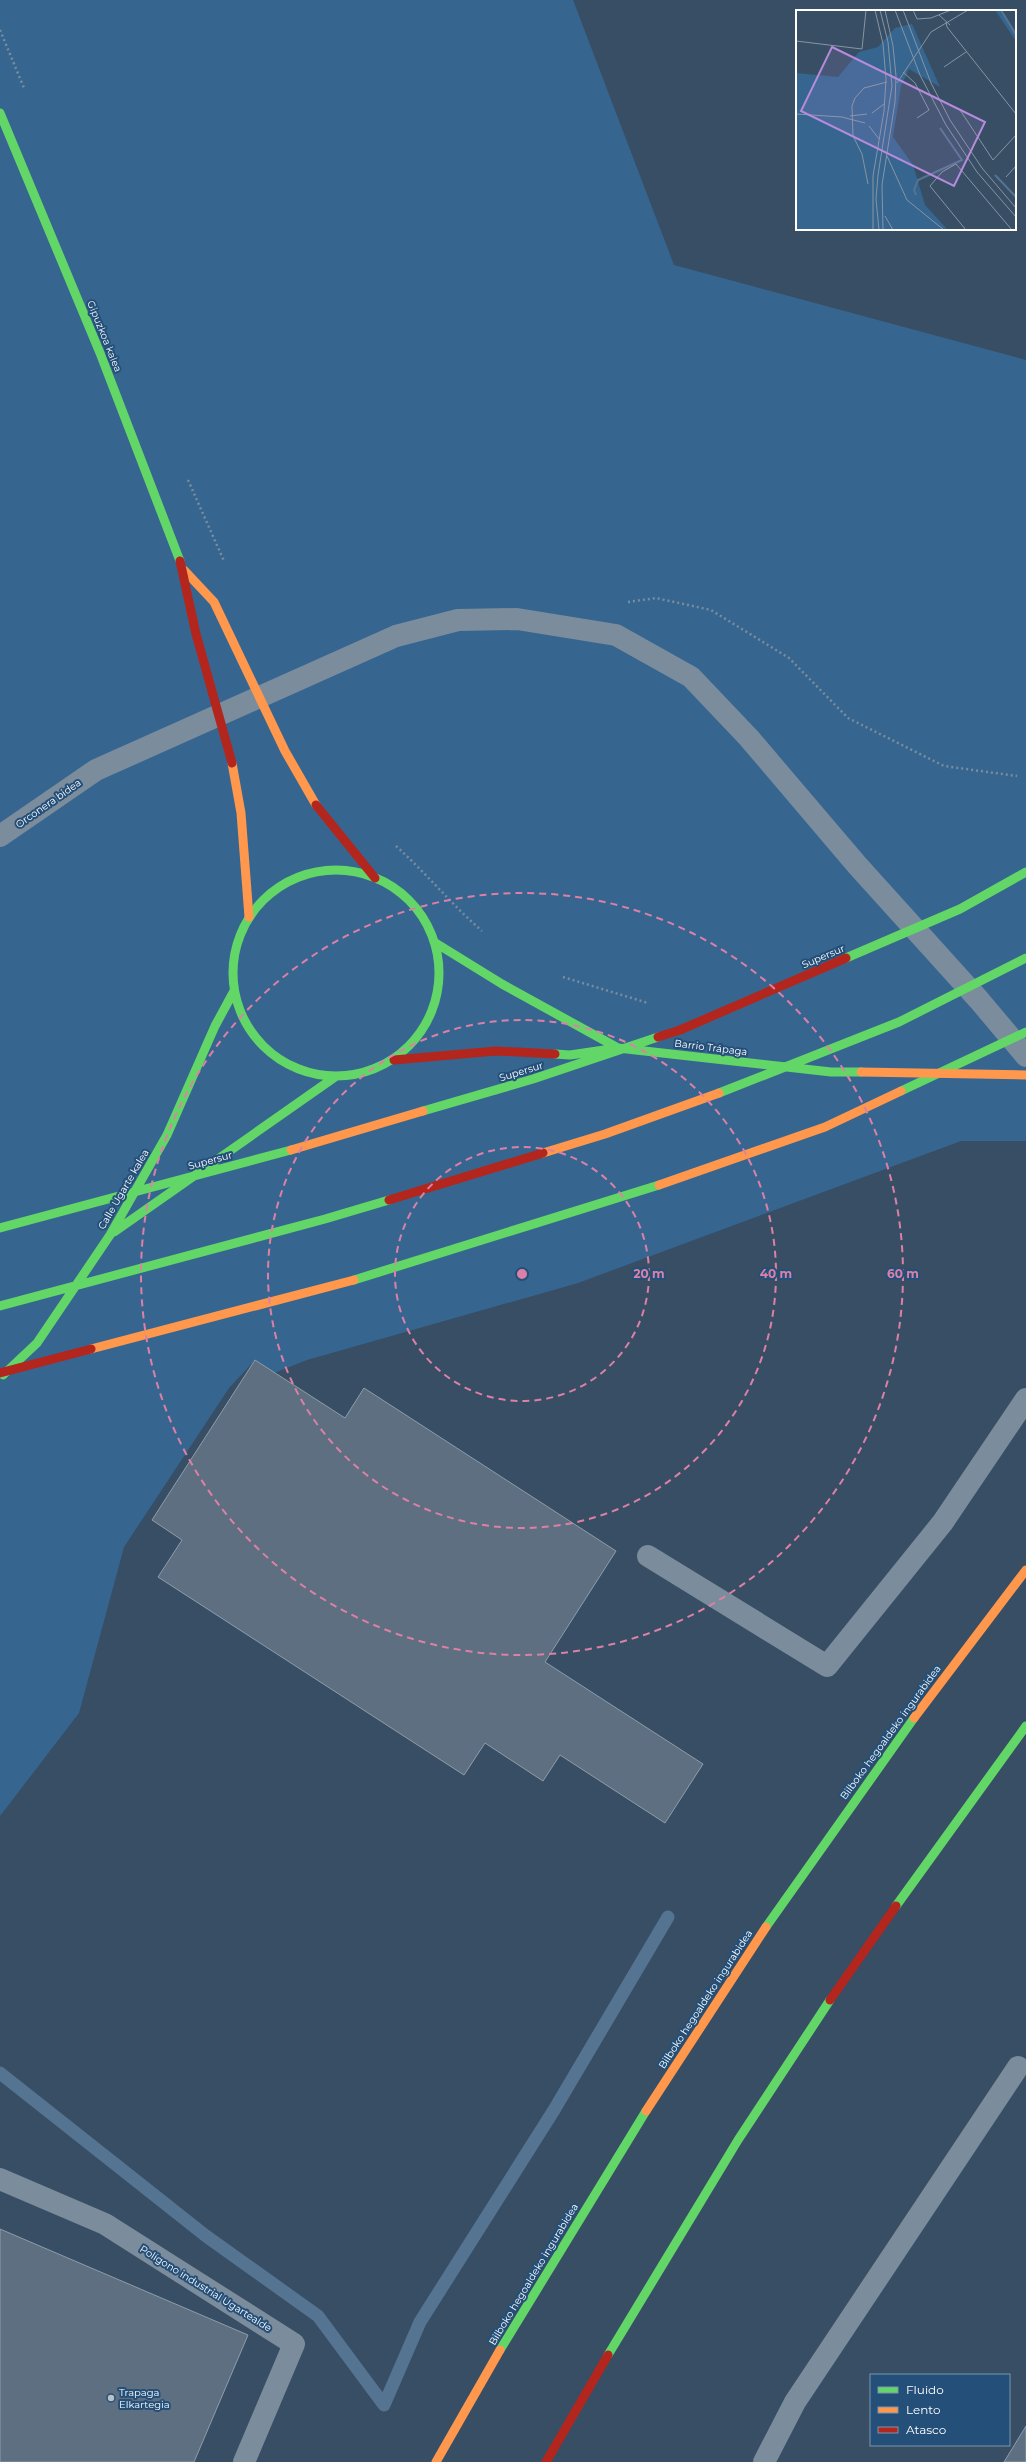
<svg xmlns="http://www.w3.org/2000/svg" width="1026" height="2462" viewBox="0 0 1026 2462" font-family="Montserrat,sans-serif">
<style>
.green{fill:#366690}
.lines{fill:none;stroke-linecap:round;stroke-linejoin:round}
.stream{stroke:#557492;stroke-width:13}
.building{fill:#5d6f80;stroke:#8e9dab}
.path{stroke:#7b8c9c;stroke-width:2.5;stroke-dasharray:2 3;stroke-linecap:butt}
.lane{stroke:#7b8c9c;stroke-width:22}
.street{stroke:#7b8c9c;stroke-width:22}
.fast{stroke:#63d668;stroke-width:9}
.slow{stroke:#ff974d;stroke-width:9}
.jam{stroke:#b3261e;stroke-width:9}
.ring{fill:none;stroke:#dd80a5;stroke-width:2;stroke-dasharray:7 5}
.poi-dot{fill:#b9c1c9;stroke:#234f79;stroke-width:1.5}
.labels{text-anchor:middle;stroke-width:4;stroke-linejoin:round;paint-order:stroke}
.street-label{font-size:10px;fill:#fff;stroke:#234f79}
.poi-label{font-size:10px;fill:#fff;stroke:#234f79;text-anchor:start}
.inset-river{fill:none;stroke:#557492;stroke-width:2}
.inset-road{fill:none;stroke:#8795a3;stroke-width:1}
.view{fill:#b68bdc;fill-opacity:0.15;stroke:#b68bdc;stroke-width:2}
.inset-edge{fill:none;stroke:#fff;stroke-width:2}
.centre{fill:#dd80a5;stroke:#234f79;stroke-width:2}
.ring-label{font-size:12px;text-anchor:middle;font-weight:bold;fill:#dd80a5;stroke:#234f79;stroke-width:4;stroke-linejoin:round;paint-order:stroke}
</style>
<rect width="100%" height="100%" fill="#374e65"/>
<!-- green -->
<path class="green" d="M0,0h573l101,265 352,95v781h-65l-383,142 -271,77 -33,13 -19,-13 -26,28 -105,159 -45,166 -79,103z"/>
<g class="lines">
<!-- stream -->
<path class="stream" d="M0,2073l206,163 112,80 66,89 36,-83 134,-212 114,-193"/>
</g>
<!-- building -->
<path class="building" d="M255,1360l90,58 19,-30 252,163 -71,111 158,102 -38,59 -105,-68 -17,26 -58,-38 -21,32 -306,-198 24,-37 -30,-20z
M0,2229l248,106 -54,127h-194z
M1026,2426v36h-22z"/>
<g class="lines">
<!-- path -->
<path class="path" d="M0,30l24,58
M188,480l36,81
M628,602l28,-4 55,12 78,48 59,60 96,48 73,10
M396,846c30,27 55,58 86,85
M563,977l85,26"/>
<!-- lane -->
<path class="lane" d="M648,1556l179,110 116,-144 83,-123
M0,2179l105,45 189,120 -50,118
M764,2462l31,-60 223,-335"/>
<!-- street -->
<path class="street" d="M0,836l96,-66 300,-134 62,-16 59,-1 99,16 75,42 58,61 108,127 122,135 47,56"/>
<!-- fast -->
<path class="fast" d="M0,113l100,240 80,208
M233 973a103 103 0 1 1 206 0a103 103 0 1 1-206 0Z
M434,942l68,42 116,64
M846,958l114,-49 66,-37
M555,1054l15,1 48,-7 213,24h30
M901,1091l125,-59
M719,1093l180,-71 127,-64
M423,1111l110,-32 125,-42
M0,1228l291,-78
M114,1232l221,-155
M354,1280l305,-95
M0,1306l325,-87 64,-19
M3,1375l34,-32 73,-108 57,-100 48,-109 19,-35
M896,1906l130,-180
M766,1927l148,-209
M500,2350l146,-239
M608,2355l130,-215 92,-140"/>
<!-- slow -->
<path class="slow" d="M184,570l30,32 71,149 31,54
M232,763l9,50 8,104
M861,1072l165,3
M291,1150l132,-39
M543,1153l62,-19 114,-41
M659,1185l166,-58 76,-36
M91,1349l263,-69
M914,1718l112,-148
M646,2111l120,-184
M436,2462l64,-112"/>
<!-- jam -->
<path class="jam" d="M180,561l16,73 36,129
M316,805l59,73
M658,1037l22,-7 166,-72
M394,1060l102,-9 59,3
M389,1200l154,-47
M0,1373l91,-24
M830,2000l66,-94
M546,2462l62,-107"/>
</g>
<!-- distance rings -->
<g class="ring">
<circle cx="522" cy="1274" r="127"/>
<circle cx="522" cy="1274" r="254"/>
<circle cx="522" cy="1274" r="381"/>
</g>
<!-- markers -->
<circle class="poi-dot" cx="111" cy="2398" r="4"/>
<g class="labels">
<!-- street labels -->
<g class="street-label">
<text transform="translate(105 336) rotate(68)" y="4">Gipuzkoa kalea</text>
<text transform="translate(48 803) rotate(-35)" y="4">Orconera bidea</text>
<text transform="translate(823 956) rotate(-23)" y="4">Supersur</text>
<text transform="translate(711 1047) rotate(7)" y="4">Barrio Trápaga</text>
<text transform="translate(521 1071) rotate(-17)" y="4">Supersur</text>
<text transform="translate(210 1160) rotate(-15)" y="4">Supersur</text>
<text transform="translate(123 1189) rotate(-60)" y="4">Calle Ugarte kalea</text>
<text transform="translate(890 1732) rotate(-54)" y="4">Bilboko hegoaldeko ingurabidea</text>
<text transform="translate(705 1999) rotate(-57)" y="4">Bilboko hegoaldeko ingurabidea</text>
<text transform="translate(533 2274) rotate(-59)" y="4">Bilboko hegoaldeko ingurabidea</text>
<text transform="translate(206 2288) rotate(32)" y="4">Polígono industrial Ugartealde</text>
</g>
<!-- poi labels -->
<g class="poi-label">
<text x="119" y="2396">Trapaga<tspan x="119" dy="12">Elkartegia</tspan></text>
</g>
</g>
<!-- overview -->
<g transform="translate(796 10)">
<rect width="220" height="220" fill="#374e65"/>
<path d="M199,0h7l14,22v9zM116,14l28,63 -31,-18 -8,17 -8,51 20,28 12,40 23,25h-152v-157l42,4 21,-25 19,-5 17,-19z" fill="#366690"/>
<path class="inset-river" d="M205,0l15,25M199,165l21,22M120,185l-2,-5 4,-10 44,-20 -22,-32"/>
<path class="inset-road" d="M99,0l25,65 26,50 31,47 39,45M107,0l28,73 19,37 32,48 34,40M117,0l4,9 14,-1 20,-8M143,5l11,10M150,12l1,5 69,87M0,31l66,8 4,-39M148,57l22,-15M107,62l12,11 14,27 -12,8M101,73l34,-51 37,-22M164,100l33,50 23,-25M76,103l12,-9M0,104l46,3 23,6M54,106l17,-2M73,116l10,13M91,146l20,44 37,30M210,167l10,-11M72,174l-6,-30 -9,-18 -1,-30 3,-8 9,-10 23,-6M89,206l8,14M77,220v-54l11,-65 2,-32 -3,-35 -8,-34M83,220l-3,-31 2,-24 14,-89 -4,-44 -8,-32M87,220l-1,-45 13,-83 1,-26 -3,-30 -8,-36M170,220l-36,-44 12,-14 14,-8 56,66"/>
<path class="view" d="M36,37l153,75 -31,64 -153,-75z"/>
<rect width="220" height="220" class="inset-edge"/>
</g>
<circle cx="522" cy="1274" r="6" class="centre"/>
<g class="ring-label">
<text x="649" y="1278">20 m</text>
<text x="776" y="1278">40 m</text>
<text x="903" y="1278">60 m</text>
</g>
<!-- legend -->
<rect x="870" y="2374" width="140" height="72" fill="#234f79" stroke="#7b95af"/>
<rect x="878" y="2387" width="20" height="6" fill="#63d668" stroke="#7b95af"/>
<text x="906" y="2394" font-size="12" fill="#ffffff">Fluido</text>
<rect x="878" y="2407" width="20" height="6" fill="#ff974d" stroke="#7b95af"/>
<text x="906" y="2414" font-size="12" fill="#ffffff">Lento</text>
<rect x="878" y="2427" width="20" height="6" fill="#b3261e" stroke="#7b95af"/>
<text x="906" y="2434" font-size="12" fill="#ffffff">Atasco</text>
</svg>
